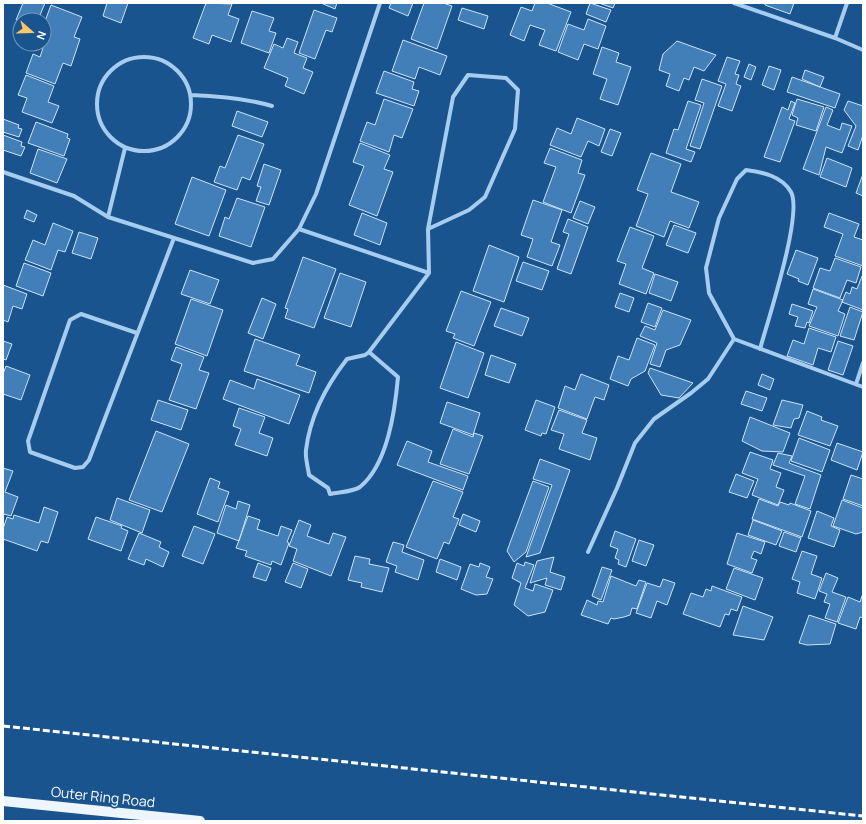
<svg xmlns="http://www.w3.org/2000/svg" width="866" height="824" viewBox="0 0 866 824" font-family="Manrope,sans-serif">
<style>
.building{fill:#427eb7;stroke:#cce4fa}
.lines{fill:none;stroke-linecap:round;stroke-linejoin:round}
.minor{stroke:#a6ccef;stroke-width:4}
.primary{stroke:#edf5ff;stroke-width:10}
.rail{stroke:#fff;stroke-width:3;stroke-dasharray:7 3;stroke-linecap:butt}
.labels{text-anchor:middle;stroke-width:3.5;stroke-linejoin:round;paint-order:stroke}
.street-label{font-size:14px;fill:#fff;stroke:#19548e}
</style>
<rect width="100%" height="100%" fill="#19548e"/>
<!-- building -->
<path class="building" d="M23,3h22l-7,17h-22z
M107,3h21l-7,20 -18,-7z
M206,3l26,1 -4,11 11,4 -8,23 -19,-7 -3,9 -16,-6z
M321,3h16l-2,6z
M391,3h22l-5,13 -19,-8z
M424,3h19l9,3 -15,43 -26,-10z
M535,3h12l24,9 -15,39 -17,-6 6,-15 -15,-5 -6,16 -14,-6 11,-28 11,4z
M590,3l21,7 -5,12 -20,-8z
M599,3h16l-2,5z
M765,3h29l-4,11 -25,-9z
M51,5l31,12 -8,20 6,2 -9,27 -8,-3 -8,21 -29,-11 7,-19 7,3 10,-30 -6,-3z
M462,8l26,8 -4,13 -26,-9z
M314,10l23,8 -5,14 -6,-2 -11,29 -16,-6z
M252,11l22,7 -5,13 7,2 -7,20 -28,-10z
M588,19l18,7 -8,23 -14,-5 -6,16 -20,-8 10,-28 16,6z
M287,38l11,4 -4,11 13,5 -4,10 10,4 -9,22 -19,-8 3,-8 -24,-10 10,-24 9,4z
M403,40l44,16 -7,19 -21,-8 -4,12 -23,-8z
M677,41l39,14 -12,16 -10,-4 -5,13 -5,-2 -5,13 -13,-5 4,-12 -11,-4 4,-16z
M602,47l17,6 -3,9 15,5 -13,38 -18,-6 7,-20 -14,-5z
M727,57l13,4 -5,13 4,1 -3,9 5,2 -9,25 -14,-5 8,-22 -8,-3z
M749,64l7,3 -5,13 -7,-3z
M769,66l12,4 -7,20 -12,-5z
M805,70l19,7 -4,10 -18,-8z
M384,71l30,11 -2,7 7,2 -5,15 -38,-13z
M26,75l28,11 -6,16 11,4 -7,17 -30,-11 5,-14 -9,-3z
M792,77l48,17 -5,14 -48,-16z
M702,79l20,7 -22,63 -10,-3 14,-43 -9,-3z
M384,99l29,10 -11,29 -8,-3 -5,17 -29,-11 7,-19 8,3z
M797,99l27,8 -8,24 -20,-6 2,-7 -6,-3z
M688,101l13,4 -15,44 9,3 -4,10 -25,-9 8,-24 4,1z
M791,101l4,2 -6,16 6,2 -15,41 -16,-5 18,-50 6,3z
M848,101l15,5v29l-5,15 -10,-4 8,-20 -12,-16z
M826,107l7,3 -6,15 13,5 2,-7 10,3 -10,27 -16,-6 -7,28 -16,-6z
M237,111l31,11 -6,15 -30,-11z
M577,118l28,11 -6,17 -11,-5 -7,16 -31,-12 7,-17 14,6z
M3,119l16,6 -1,3 4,1 -3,8 -16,-5z
M36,122l32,12 -1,4 3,1 -6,17 -36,-13z
M610,129l11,4 -9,23 -11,-4z
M3,135l19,7 -1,4 4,1 -4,9 -18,-6z
M238,135l26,9 -14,36 -8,-3 -5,13 -23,-8 6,-16 5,2z
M360,143l30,12 -6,14 9,3 -16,44 -28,-11 15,-39 -11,-4z
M550,148l32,12 -4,13 7,2 -14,38 -28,-11 13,-35 -12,-4z
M38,149l29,10 -10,24 -27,-10z
M651,153l30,11 -10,28 28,10 -10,26 -19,-7 -6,16 -28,-11 12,-32 -11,-4z
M827,158l25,10 -6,19 -26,-10z
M264,164l17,6 -12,35 -13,-4 5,-14 -4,-1z
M863,174v22l-7,-3z
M192,177l34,13 -17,46 -34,-12z
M237,198l28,9 -14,40 -32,-11 6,-19 4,2z
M533,200l29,10 -11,32 9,3 -8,21 -25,-9 6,-18 -12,-4z
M580,201l15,6 -7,17 -15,-6z
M27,210l10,5 -3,7 -10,-4z
M362,213l25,10 -7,22 -26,-10z
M829,213l30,11 -5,13 9,3v26l-28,-10 8,-22 -19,-7z
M568,219l20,8 -17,47 -14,-5 12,-35 -6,-2z
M53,223l20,8 -8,21 -7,-2 -7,20 -26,-10 8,-20 12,5z
M674,225l22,8 -8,20 -22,-8z
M630,227l24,9 -12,32 12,5 -8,21 -27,-10 7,-20 -9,-3z
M79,232l19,6 -7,21 -19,-6z
M489,245l30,12 -15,45 -31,-11z
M796,250l22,8 -10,27 -10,-4 1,-2 -12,-5z
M303,257l33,12 -22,59 -29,-10 3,-9 -3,-1z
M835,258l26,9 -5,16 -9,-3 -7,18 -27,-10 7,-20 10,3z
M523,262l26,9 -7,19 -26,-9z
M24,263l27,10 -8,23 -27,-10z
M190,270l29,10 -9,24 -29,-10z
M340,273l26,9 -15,45 -27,-9z
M655,274l23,8 -7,19 -22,-8z
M862,276l1,1v33l-21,-8 4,-10 4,2 2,-7 5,2z
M3,285l24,9 -5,15 -9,-3 -5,16 -5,-2z
M813,289l30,11 -5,11 7,3 -7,22 -29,-10 8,-19 -9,-3z
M461,291l30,11 -17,44 -21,-8 2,-4 -9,-3z
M620,293l14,5 -5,14 -14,-5z
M262,298l14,6 -13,35 -15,-6z
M191,299l32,11 -16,46 -32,-12z
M648,303l14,5 -7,19 -14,-5z
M792,304l21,7 -4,12 -2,-1 -2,6 -10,-2 3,-9 -9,-3z
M850,307l13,5 -9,28 -14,-4z
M501,308l28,10 -7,18 -28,-10z
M663,310l28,10 -11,25 -14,5 -6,17 -10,-3 7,-21 -17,-7 5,-10 10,4z
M809,328l27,9 -5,15 -13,-4 -5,17 -26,-9 6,-16 11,4z
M637,338l18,7 -10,26 -14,8 -3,7 -18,-7 8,-23 11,4z
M255,339l45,16 -4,10 20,7 -7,21 -65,-22z
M3,341l9,3 -6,16 -3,-1z
M838,341l15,5 -10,29 -15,-5z
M456,342l28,11 -16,45 -28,-10z
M176,347l28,10 -5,13 10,3 -13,36 -27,-9 13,-36 -11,-4z
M491,355l25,9 -7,19 -24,-8z
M6,366l24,9 -9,25 -18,-6v-20z
M650,368l43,15 -14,15 -18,-3 -13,-22z
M581,374l28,11 -5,15 -9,-3 -8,22 -29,-11 7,-22 10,4z
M762,374l12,5 -4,11 -12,-5z
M257,379l43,16 -11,29 -66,-25 7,-19 24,9z
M746,391l21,7 -5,13 -21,-7z
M158,400l30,10 -7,20 -30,-10z
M536,400l19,7 -9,27 -4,-1 -1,3 -16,-6z
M782,400l21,5 -4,13 -5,1 -3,9 -18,-3z
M447,402l33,11 -7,22 -33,-12z
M239,408l26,9 -6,16 14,5 -6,18 -32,-11 6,-16 -8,-3z
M559,410l28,10 -5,13 15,5 -7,22 -31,-11 5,-15 -13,-4z
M807,411l15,6 -1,3 17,6 -8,20 -32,-11z
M750,417l40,16 -7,19 -21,-1 -20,-10z
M453,429l20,8 1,-4 9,3 -14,38 -29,-10z
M156,431l33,13 -27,68 -33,-12z
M799,438l31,12 -8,22 -31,-11z
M407,441l25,10 -4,11 40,14 -5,14 -66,-25z
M837,443l26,9 -6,18 -26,-10z
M750,452l23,8 -3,9 11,4 -5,14 8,3 -6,15 -26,-10 6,-16 -16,-6z
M778,453l14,3 -3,7 32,12 -11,34 -15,-5 10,-28 -32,-11z
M540,459l30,11 -30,83 -14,4 26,-72 -19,-6z
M3,468l10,3 -8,21 13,5 -7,19 -7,-2 -1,4z
M736,474l18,7 -7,17 -18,-6z
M851,475l12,4v27l-20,-7z
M210,478l10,4 -2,6 11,4 -11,30 -21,-8z
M433,481l30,11 -10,25 6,2 -10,25 -5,-2 -7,17 -31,-12z
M533,481l16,6 -23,65 -12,10 -7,-11z
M117,498l33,12 -8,23 -32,-13z
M759,499l19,7 2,-4 9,3 1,-2 21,8 -9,26 -50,-18z
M842,500l21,8v24l-7,2 -23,-8z
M238,501l12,4 -11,36 -22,-8 9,-28 10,4z
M44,507l14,5 -10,31 -7,-2 -4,10 -34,-12v-10l4,-12 6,2 1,-4 25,8z
M817,511l17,7 -3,8 9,4 -6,17 -26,-9z
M463,514l17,7 -4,11 -17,-7z
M248,516l12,4 -3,9 21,7 3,-10 11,4 -5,12 2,1 -8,22 -9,-4 -1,4 -26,-9 2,-5 -11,-3z
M96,517l26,9 -1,2 7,3 -7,20 -33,-12z
M299,520l12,5 -4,11 22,8 4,-11 13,4 -15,39 -38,-15 4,-12 -8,-3z
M753,520l29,11 -6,14 -28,-10z
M194,526l21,8 -12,30 -21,-8z
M615,531l21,8 -10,28 -8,-3 1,-4 -4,-2 3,-9 -8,-3z
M784,532l17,6 -5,14 -17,-6z
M139,533l22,9 -2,5 10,5 -6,15 -17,-8 -2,6 -16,-6z
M737,533l28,9 -4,12 -7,-3 -3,7 6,2 -5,13 -25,-9z
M639,540l15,5 -8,21 -14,-5z
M393,542l11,3 -2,7 22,8 -6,20 -23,-8 2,-6 -11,-4z
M802,551l15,5 -6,18 11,4 -7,21 -18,-6 3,-11 -8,-3z
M355,556l15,3 -1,5 20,4 -7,24 -21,-5 1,-4 -14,-3z
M554,557l-4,15 15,5 -4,13 -16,-5 2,-7 -17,5 7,-22z
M440,559l21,8 -4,13 -21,-8z
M525,562l9,3 -9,23 8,3 2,-7 18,6 -8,22 -17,4 -14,-11 7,-22 -9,-5 5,-15 7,3z
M258,563l13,5 -5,13 -13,-4z
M293,563l15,6 -7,19 -16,-6z
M480,563l10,4 -4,10 7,2 -6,15 -11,1 -15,-6 9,-25 9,3z
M602,567l10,3 -11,30 -9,-4z
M734,568l29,10 -8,22 -29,-11z
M826,573l12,5 -6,14 14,5 -9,25 -12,-4 5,-14 -6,-2 3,-8 -8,-3z
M611,576l25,10 3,-6 7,2 -9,27 -5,-1 -2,7 -6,2 -10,2 -3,-1 -3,6 -27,-9 6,-15 10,5 1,-4 5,1z
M663,579l12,4 -8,22 -10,-4 -6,17 -15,-5 11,-30 13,4z
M712,586l30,11 -5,14 -6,-2 -2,6 -4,-1 -5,13 -37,-13 8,-21 12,4 3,-8 5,2z
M863,593v25l-3,-1 -4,12 -18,-6 10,-26 12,5z
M743,606l30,11 -9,23 -31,-5z
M809,615l27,9 -6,20 -23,1 -8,-2z"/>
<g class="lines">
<!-- minor -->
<path class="minor" d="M734,3l101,35 28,12
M835,38l12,-35
M97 104a47 47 0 1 1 94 0a47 47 0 1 1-94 0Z
M191,95c28,1 54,3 81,11
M3,172l71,24 34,21 145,46 20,-4 26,-30 17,-35 64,-191
M108,217l17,-69
M299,229l130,44
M137,333l-56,-19 -11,6 -42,121 2,11 45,16 8,-1 6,-7 85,-222
M734,339l-25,-46 -3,-25 13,-50 18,-39 9,-9c16,2 36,6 45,22 12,22 -23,128 -31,157
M369,352l-4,3 -18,4c-21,27 -37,57 -41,91 -1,8 2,17 3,25l19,13 2,6c8,-2 23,-2 30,-7 28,-23 35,-77 38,-110l-29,-25 60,-79 -1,-44 25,-132 15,-22 38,3 12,12 -3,39 -30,68 -16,13 -41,19
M856,384l7,-21
M588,552l29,-64 18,-45 19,-24 37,-26 17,-14 26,-40 129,48"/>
<!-- primary -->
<path class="primary" d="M3,801l197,20"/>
<!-- rail -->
<path class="rail" d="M3,726l860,90"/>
</g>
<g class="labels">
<!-- street labels -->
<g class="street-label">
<text transform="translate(103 797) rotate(6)" y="5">Outer Ring Road</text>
</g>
</g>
<!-- border -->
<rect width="866" height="824" fill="none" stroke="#ffffff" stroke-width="8"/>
<!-- north arrow -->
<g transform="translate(32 32) rotate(110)"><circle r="19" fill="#19548e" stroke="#7598bb"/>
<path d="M0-3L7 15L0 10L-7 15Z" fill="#ffc763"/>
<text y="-6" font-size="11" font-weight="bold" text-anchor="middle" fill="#ffffff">N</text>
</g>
</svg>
